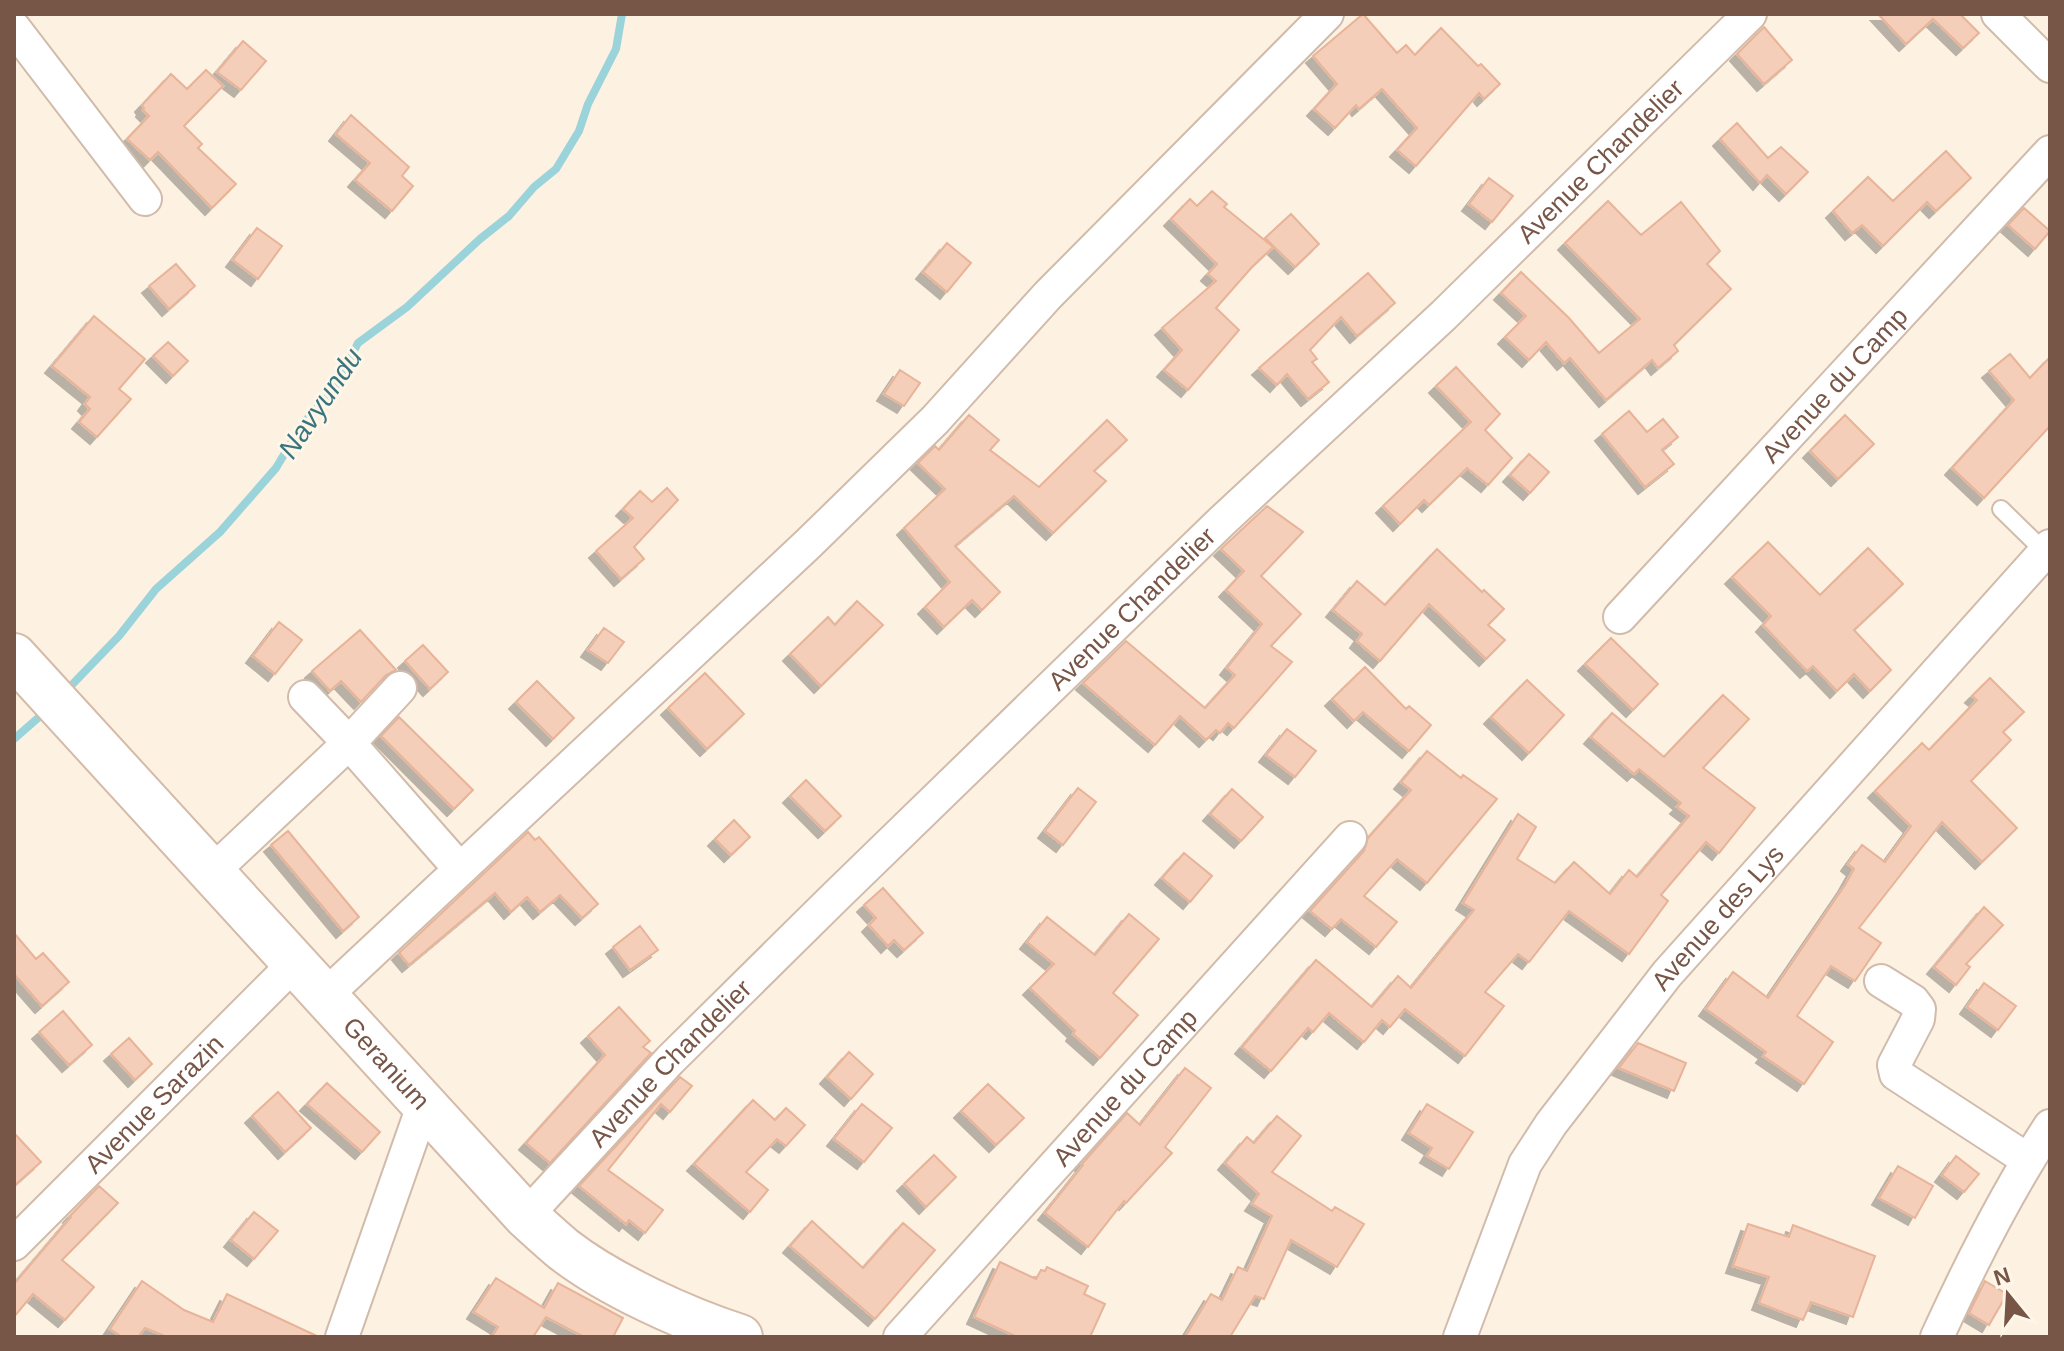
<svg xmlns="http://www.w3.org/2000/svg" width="2064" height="1351" viewBox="0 0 2064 1351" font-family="Arial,sans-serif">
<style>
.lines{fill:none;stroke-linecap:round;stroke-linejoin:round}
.stream{stroke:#9bd3da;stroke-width:8}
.building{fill:#f4ceb8;stroke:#e8b398;stroke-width:2;filter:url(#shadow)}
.lane-casing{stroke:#d1bbab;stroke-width:20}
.street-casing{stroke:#d1bbab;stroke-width:36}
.secondary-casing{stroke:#d5baa8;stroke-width:48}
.lane{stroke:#fff;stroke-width:16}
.street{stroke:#fff;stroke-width:32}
.secondary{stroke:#fff;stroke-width:44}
.labels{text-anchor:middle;stroke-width:6;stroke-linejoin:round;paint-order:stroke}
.street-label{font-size:26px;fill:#775647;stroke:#fff6ea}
.water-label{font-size:28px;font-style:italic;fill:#3a757d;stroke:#fff6ea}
</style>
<defs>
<filter id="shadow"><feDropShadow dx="-7" dy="7" stdDeviation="0" flood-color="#0004"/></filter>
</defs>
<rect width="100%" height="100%" fill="#fdf2e2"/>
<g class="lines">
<!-- stream -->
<path class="stream" d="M64,693l55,-57 37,-47 64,-57 56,-64 25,-42 34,-38 23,-45 49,-36 73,-68 29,-23 25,-29 22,-18 23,-38 9,-27 28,-55 6,-35
M14,739l32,-28"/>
</g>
<!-- building -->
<path class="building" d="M1363,14l34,39 9,-8 9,10 26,-27 37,38 3,-2 19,20 -16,15 -5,-6 -63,73 -19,-16 20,-22 -35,-39 -23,20 -3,-4 -21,23 -21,-19 23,-25 -24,-28z
M1878,14h82l19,19 -16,15 -30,-29 -27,25z
M1764,27l28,33 -28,24 -27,-30z
M243,41l23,20 -25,29 -24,-18z
M206,70l17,16 -39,40 18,18 -4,4 38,36 -24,24 -54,-56 -8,8 -23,-21 22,-23 -6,-6 1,-2 -2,-3 29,-31 16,15z
M351,115l58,52 -7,9 11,10 -21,25 -37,-31 15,-17 -34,-29z
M1737,123l31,35 13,-11 27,25 -22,22 -19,-19 -7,8 -40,-44z
M1946,151l25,27 -35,33 -9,-9 -44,44 -21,-21 -10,8 -19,-22 35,-34 25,24z
M1489,178l24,18 -21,26 -23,-18z
M1212,191l15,13 -3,3 49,40 -21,20 -36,41 23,22 -51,60 -24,-20 18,-20 -20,-22 54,-47 -8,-7 9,-10 -46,-45 19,-20 7,7z
M1608,201l33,34 40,-33 39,49 -13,13 24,25 -57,56 4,6 -20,17 -6,-8 -46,40 -36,-42 -6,5 -18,-21 -17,18 -24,-23 21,-21 -25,-23 20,-21 48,46 30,35 41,-34 -75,-76z
M2024,208l26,23 -15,18 -27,-24z
M1291,214l28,30 -24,23 -30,-29z
M257,228l25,18 -24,33 -25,-19z
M947,243l24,20 -24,29 -24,-20z
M176,264l19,22 -26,23 -20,-23z
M1368,273l27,30 -38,33 -16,-19 -31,33 7,9 -5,3 17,20 -21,17 -21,-25 -10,11 -18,-17z
M94,316l51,43 -26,30 12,10 -34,38 -18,-15 11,-13 -5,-5 5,-7 -38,-31z
M168,342l20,19 -15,15 -20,-20z
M2010,354l20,24 20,-21v69l-66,72 -32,-30 62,-68 -25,-29z
M1456,367l44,47 -15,16 27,28 -24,27 -21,-17 -38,37 -5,-5 -24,24 -17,-18 88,-84 -35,-36z
M900,370l20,13 -16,23 -20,-12z
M1629,411l18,21 16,-13 15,18 -16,13 12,14 -29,23 -43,-53z
M969,415l30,25 -9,10 49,37 68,-67 20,20 -33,31 12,10 -53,52 -39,-37 -59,50 45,46 -18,18 -10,-10 -28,27 -19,-20 25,-25 -46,-54 41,-39 -27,-26 17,-17 4,4z
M1845,415l29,29 -36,35 -28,-28z
M1529,454l20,18 -19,21 -20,-18z
M667,488l11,12 -44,47 10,12 -23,20 -25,-28 37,-33 -10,-9 17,-18 12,11z
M1267,506l36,26 -42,44 40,38 -30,32 21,16 -58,66 -6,-5 -8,10 -4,-3 -10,10 -26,-24 -25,29 -72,-62 43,-42 79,67 30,-33 -8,-7 35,-44 -36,-34 18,-19 -23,-22z
M1768,542l52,53 48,-47 35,36 -49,46 37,40 -21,21 -16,-17 -17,17 -24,-25 -6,5 -44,-46 8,-9 -39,-39z
M1437,549l45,43 2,-2 20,19 -16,16 17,15 -19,19 -57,-55 -49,57 -23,-20 5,-7 -29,-24 24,-29 28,24z
M857,601l26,24 -62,61 -31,-32 38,-37 7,8z
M279,622l23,18 -27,34 -22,-18z
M604,628l20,14 -16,21 -20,-13z
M360,630l36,40 -10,5 -25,27 -20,-21 -11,10 -18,-20z
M1611,638l47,46 -25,26 -48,-46z
M423,645l25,27 -18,17 -25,-28z
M1365,667l41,42 3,-3 22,19 -22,26 -46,-39 -9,9 -22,-22z
M705,673l39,41 -37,35 -39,-41z
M1990,678l34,34 -21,20 8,8 -40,41 46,47 -35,34 -40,-40 -83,106 22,15 -26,38 -24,-15 -34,50 36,26 -29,42 -41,-28 3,-4 -60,-43 27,-37 35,26 77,-113 9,-16 -6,-5 14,-19 23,17 26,-36 -36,-35 47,-48 7,7 48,-50 -5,-4z
M1527,680l37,35 -35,38 -38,-36z
M537,681l37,37 -21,21 -37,-37z
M1723,695l26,24 -46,49 52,40 -36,45 -13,-11 -45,53 7,6 -39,53 -60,-43 -40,51 -11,-8 -33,38 19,14 -39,50 -60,-47 -15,18 -8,-7 -18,22 -35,-29 -16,19 -5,-4 -37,43 -29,-24 74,-87 56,47 26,-31 13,12 63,-78 -11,-7 55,-89 18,13 -19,32 38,24 19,-21 36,32 19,-24 8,7 52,-61 -12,-9 4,-4 -42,-34 -5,5 -43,-37 21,-24 52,44z
M399,717l74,73 -19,19 -73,-73z
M1287,729l29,22 -21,26 -29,-22z
M1427,751l34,27 2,-3 34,24 -70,84 -30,-24 -33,37 33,26 -21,25 -35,-28 -9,10 -22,-18 54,-60 4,-13 43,-48 -10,-8z
M806,780l35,36 -16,15 -35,-35z
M1078,788l18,14 -33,43 -18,-14z
M1232,789l31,28 -22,24 -31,-27z
M734,820l16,17 -19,18 -16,-16z
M288,831l71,86 -16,14 -72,-86z
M528,832l7,8 4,-3 59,67 -16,14 -22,-23 -20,17 -13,-15 -16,15 -16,-19 -86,72 -10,-12z
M1184,853l28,23 -22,26 -28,-24z
M883,888l40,45 -19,17 -10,-10 -6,6 -19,-21 7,-7 -12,-13z
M1984,907l19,18 -37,39 4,3 -14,18 -22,-18z
M1129,914l30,25 -46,54 25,22 -38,43 -27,-24 2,-3 -45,-43 24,-24 -27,-22 20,-25 48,38z
M640,926l18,24 -28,20 -17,-23z
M14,933l22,26 7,-6 26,29 -27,24 -28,-32z
M1984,983l32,23 -18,24 -31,-23z
M619,1007l31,34 -7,6 8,6 -101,110 -24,-20 79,-88 -17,-19z
M63,1011l29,34 -23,20 -30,-33z
M129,1038l23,26 -17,16 -24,-26z
M1638,1043l48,20 -12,28 -55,-23z
M849,1052l24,22 -22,25 -24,-22z
M1185,1068l26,20 -46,59 7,6 -46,50 -2,-2 -36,46 -43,-34 38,-48 -1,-1 45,-51 13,12z
M680,1077l12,9 -22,26 -9,-8 -53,66 55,40 -18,23 -16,-13 -3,4 -47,-38z
M327,1083l53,49 -18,20 -55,-48z
M988,1084l36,34 -28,27 -35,-34z
M278,1092l33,36 -26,24 -33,-36z
M753,1100l22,20 11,-12 19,17 -19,21 -9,-7 -31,33 22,18 -18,22 -56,-48z
M862,1104l30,24 -28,34 -30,-23z
M1427,1104l46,28 -24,37 -22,-13 5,-8 -23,-15z
M1277,1116l24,20 -29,36 60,39 3,-4 29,17 -27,43 -46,-27 -27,59 -9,-3 -25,41h-45l26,-43 11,6 16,-33 9,4 25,-55 -20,-12 7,-10 -34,-31 22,-26 7,6z
M14,1133l27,29 -27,24z
M934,1155l22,22 -30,30 -22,-23z
M1956,1156l23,18 -15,18 -22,-17z
M1898,1166l35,20 -18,32 -36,-20z
M99,1186l19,17 -56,57 32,27 -29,33 -32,-26 -19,23v-33l57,-67 -1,-1z
M254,1212l24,19 -24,28 -23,-19z
M812,1221l51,47 40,-45 32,27 -60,69 -85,-73z
M1748,1224l41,13 4,-12 82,31 -22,61 -42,-15 -8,18 -44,-17 10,-26 -36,-11z
M1000,1262l36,17 5,-9 4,1 2,-4 41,19 -4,8 21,10 -15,33h-73l-43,-20z
M496,1278l48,30 14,-25 65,35 -10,19h-29l-38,-20 -13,20h-41l6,-10 -24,-15z
M142,1281l42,29 29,12 14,-28 92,43h-152l-22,-9 -7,9h-16l-12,-8z
M1985,1281l22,13 -18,31 -20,-12z"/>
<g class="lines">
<!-- lane casing -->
<g class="lane-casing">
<path id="lane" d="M2001,509l44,43"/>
</g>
<!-- street casing -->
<g class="street-casing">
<g id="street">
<path d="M1998,14l52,52"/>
<path d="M14,28l131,171"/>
<path id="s1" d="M1620,617l430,-465"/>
<path d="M305,697l44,46 110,125"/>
<path d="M211,873l138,-130 51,-55"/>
<path d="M1881,981l32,20 6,8 -1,10 -24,46 2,9 132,86"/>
<path d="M326,995l482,-451 127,-124 113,-125 279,-281"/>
<path id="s2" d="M526,1216l144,-156 165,-163 386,-375 223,-207 306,-301"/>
<path id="s3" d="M14,1244l281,-281"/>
<path d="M342,1337l81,-231"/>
<path id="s4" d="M900,1337l450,-499"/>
<path id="s5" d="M1460,1337l65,-173 26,-40 116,-150 383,-428"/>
<path d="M1937,1337c33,-72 69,-144 113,-211"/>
</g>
</g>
<!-- secondary casing -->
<g class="secondary-casing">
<g id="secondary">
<path id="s6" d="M14,656l512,560c12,11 24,22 37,33 46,36 122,70 177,88"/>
</g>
</g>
<!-- lane -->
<use href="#lane" class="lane"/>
<!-- street -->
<use href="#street" class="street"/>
<!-- secondary -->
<use href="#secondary" class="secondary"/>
</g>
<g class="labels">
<!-- street labels -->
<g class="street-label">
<text dy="9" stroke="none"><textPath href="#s2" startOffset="1506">Avenue Chandelier</textPath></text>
<text dy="9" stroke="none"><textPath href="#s1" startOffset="316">Avenue du Camp</textPath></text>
<text dy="9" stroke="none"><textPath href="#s2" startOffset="858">Avenue Chandelier</textPath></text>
<text dy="9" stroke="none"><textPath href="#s5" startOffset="498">Avenue des Lys</textPath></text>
<text dy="9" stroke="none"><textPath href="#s6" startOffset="552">Geranium</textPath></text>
<text dy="9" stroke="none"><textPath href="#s2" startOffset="210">Avenue Chandelier</textPath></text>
<text dy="9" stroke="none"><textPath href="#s4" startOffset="336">Avenue du Camp</textPath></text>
<text dy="9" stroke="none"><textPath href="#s3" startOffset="198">Avenue Sarazin</textPath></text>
</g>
<!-- water labels -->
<g class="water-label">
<text transform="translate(320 403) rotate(-56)" y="10">Navyundu</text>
</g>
</g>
<!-- border -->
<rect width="2064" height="1351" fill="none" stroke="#775647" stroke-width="32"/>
<!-- north arrow -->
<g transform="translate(2008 1295) rotate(342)" stroke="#fff6ea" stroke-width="6" paint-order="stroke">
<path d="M0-6L14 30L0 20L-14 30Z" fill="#775647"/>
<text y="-12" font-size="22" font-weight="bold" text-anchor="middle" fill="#775647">N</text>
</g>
</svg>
